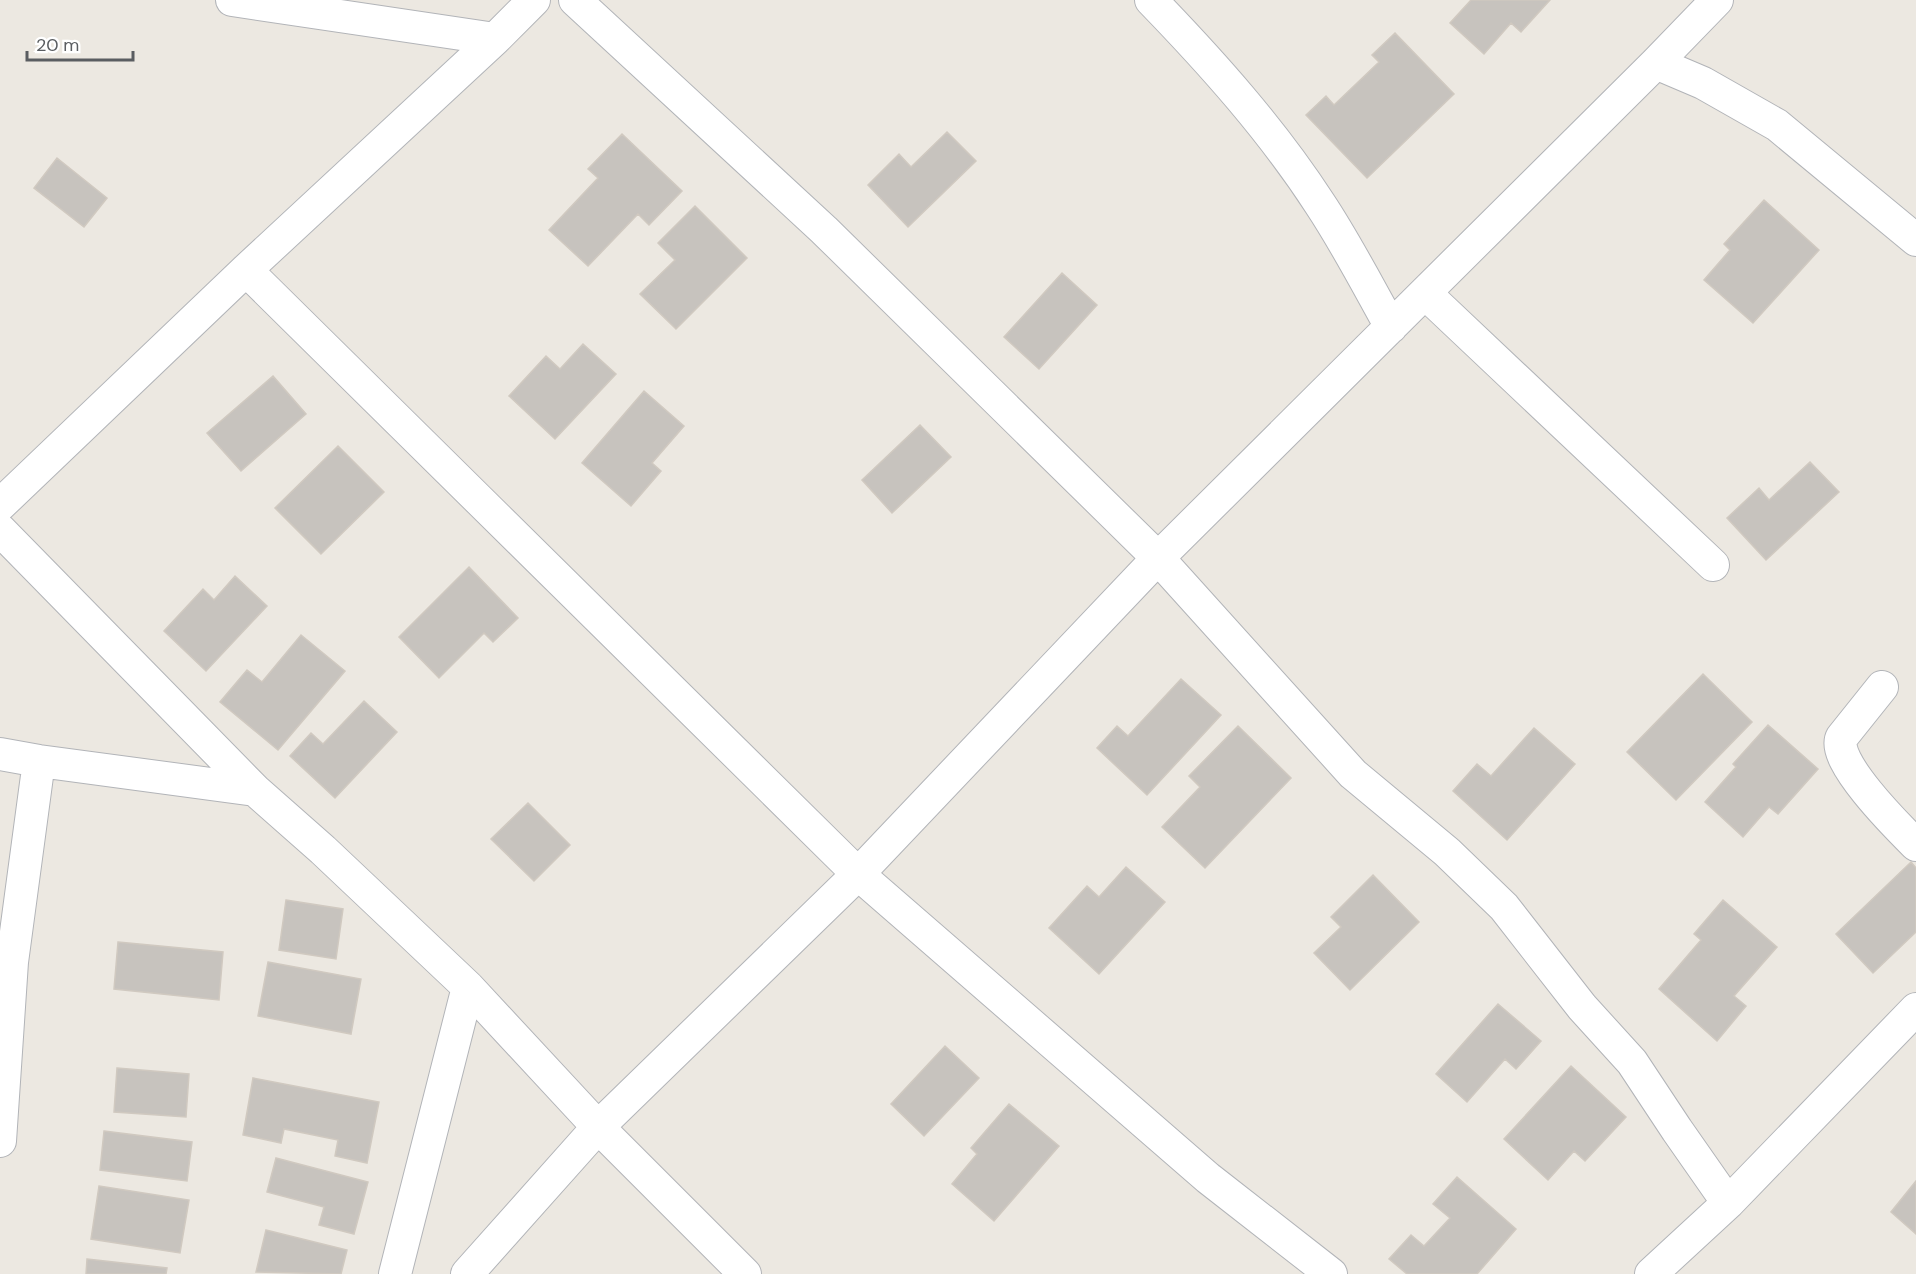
<svg xmlns="http://www.w3.org/2000/svg" width="1916" height="1274" viewBox="0 0 1916 1274" font-family="'DM Sans',sans-serif">
<style>
.building{fill:#c7c3be;stroke:#d0c9c0;stroke-width:1.5}
.lines{fill:none;stroke-linecap:round;stroke-linejoin:round}
.minor-casing{stroke:#b2b4b8;stroke-width:34}
.minor{stroke:#fff;stroke-width:32}
</style>
<rect width="100%" height="100%" fill="#ece8e1"/>
<!-- building -->
<path class="building" d="M1471,0h79l-29,32 -10,-9 -27,31 -34,-31z
M1395,33l59,61 -87,84 -61,-63 20,-19 8,9 45,-43 -7,-7z
M947,132l29,29 -68,66 -40,-42 31,-31 12,13z
M622,134l60,57 -33,34 -11,-11 -50,52 -39,-36 49,-52 -10,-9z
M57,158l50,40 -23,29 -50,-39z
M1764,200l55,50 -66,73 -49,-43 26,-30 -6,-6z
M695,206l52,52 -71,71 -36,-35 35,-34 -17,-17z
M1062,273l35,32 -58,64 -35,-32z
M583,344l33,30 -61,65 -46,-43 37,-40 14,13z
M273,376l33,38 -65,57 -34,-38z
M644,391l40,35 -32,37 9,8 -30,35 -49,-43z
M920,425l31,32 -59,56 -30,-33z
M338,446l46,46 -63,62 -46,-46z
M1810,462l29,30 -73,68 -39,-42 32,-30 10,12z
M469,567l49,51 -25,24 -9,-9 -45,45 -40,-41z
M235,576l32,30 -61,65 -42,-40 39,-42 11,11z
M301,635l44,36 -67,79 -58,-48 27,-32 15,12z
M1703,674l49,48 -76,78 -49,-48z
M1181,679l40,36 -74,80 -50,-47 20,-22 11,10z
M364,701l33,31 -62,66 -45,-42 21,-23 12,11z
M1768,725l50,44 -40,45 -9,-7 -26,30 -38,-35 31,-35 -3,-3z
M1238,726l53,52 -86,90 -43,-41 38,-40 -11,-11z
M1534,728l41,36 -68,76 -54,-49 24,-27 14,12z
M528,803l42,42 -36,36 -43,-42z
M1911,862l5,6v64l-43,41 -37,-39z
M1126,867l39,35 -66,72 -50,-46 38,-42 12,11z
M1373,875l46,47 -69,68 -36,-37 27,-26 -10,-10z
M286,900l57,9 -7,50 -57,-9z
M1723,900l54,47 -43,49 12,10 -29,35 -58,-52 42,-49 -7,-6z
M118,942l105,10 -4,48 -105,-11z
M268,962l93,17 -10,55 -93,-18z
M1498,1004l43,37 -25,28 -11,-10 -38,43 -31,-28z
M945,1046l34,32 -55,58 -33,-32z
M1571,1066l55,51 -41,44 -11,-10 -26,29 -44,-41z
M117,1068l72,6 -3,43 -72,-5z
M253,1078l126,24 -12,61 -32,-7 3,-16 -54,-11 -3,14 -38,-8z
M1009,1104l50,42 -65,75 -42,-37 25,-30 -6,-6z
M104,1131l88,11 -5,39 -87,-11z
M276,1158l92,24 -14,52 -35,-9 5,-18 -57,-15z
M1457,1177l59,52 -39,45h-70l-18,-15 22,-24 13,11 26,-28 -17,-14z
M1916,1181v53l-25,-22z
M99,1186l90,14 -9,53 -89,-14z
M266,1230l81,20 -6,24 -85,-2z
M87,1259l80,9 -1,6h-80z"/>
<g class="lines">
<!-- minor casing -->
<g class="minor-casing">
<path id="minor" d="M232,0l263,39
M575,0l249,230 334,328 195,216 94,78 57,55 78,100 50,55 45,68 51,73
M1151,0c61,63 121,130 169,204 26,39 48,82 71,123
M1656,63l47,20 74,42 139,115
M246,270l612,604 350,304 123,96
M1425,293l288,272
M0,505l246,-235 249,-231 39,-39
M0,530l255,260 68,60 145,137 130,140 147,147
M1882,687l-40,50c-13,22 58,92 74,108
M0,754l39,7 216,29
M0,1141l12,-179 27,-201
M395,1274l73,-287
M467,1274l131,-147 260,-253 300,-316 498,-495 61,-63
M1651,1274l77,-71 188,-194"/>
</g>
<!-- minor -->
<use href="#minor" class="minor"/>
</g>
<!-- scale -->
<path d="M27 51v9h106v-9" fill="none" stroke="#5a5d61" stroke-width="3"/>
<text x="36" y="51" font-size="18" fill="#5a5d61" stroke="#ffffff" stroke-width="4.5" paint-order="stroke">20 m</text>
</svg>
